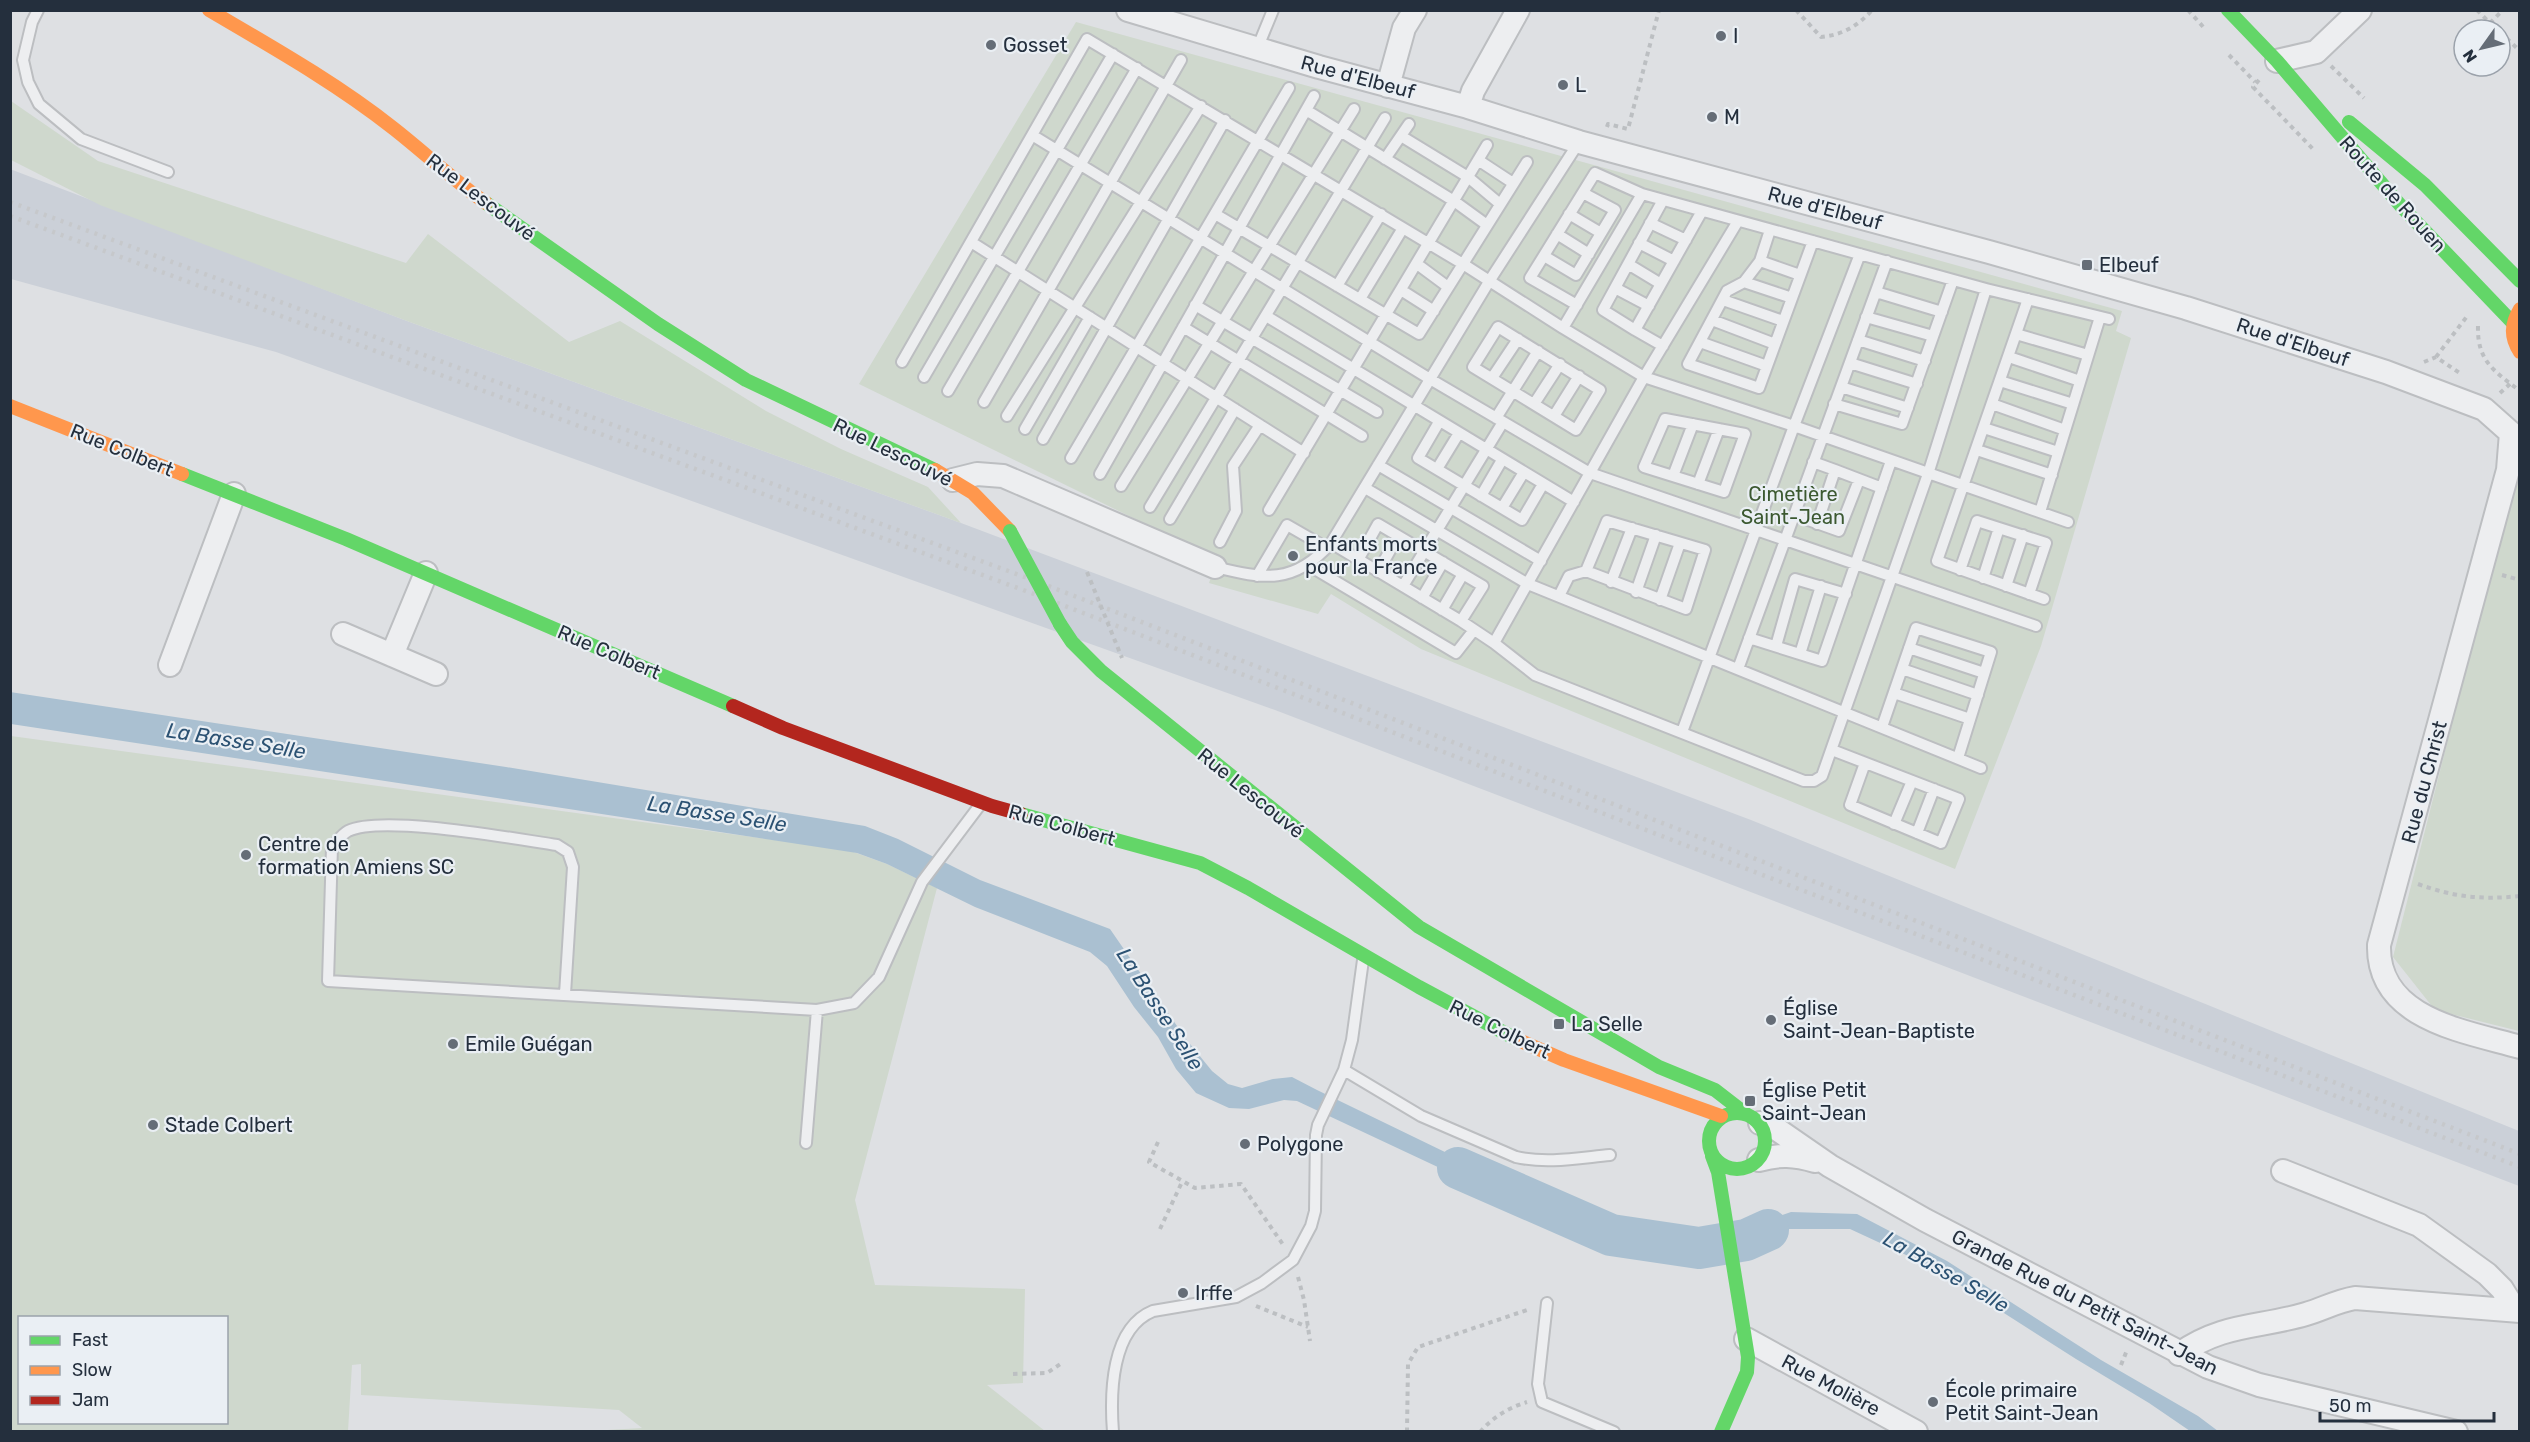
<svg xmlns="http://www.w3.org/2000/svg" width="2530" height="1442" viewBox="0 0 2530 1442" font-family="Rubik,sans-serif">
<style>
.built{fill:#cbd0d8}
.green{fill:#cfd8cd;fill-rule:evenodd}
.water{fill:#aac0d1}
.lines{fill:none;stroke-linecap:round;stroke-linejoin:round}
.river{stroke:#aac0d1;stroke-width:42}
.lane-casing{stroke:#bcbec1;stroke-width:14}
.street-casing{stroke:#bcbec1;stroke-width:26}
.path{stroke:#bcbfc2;stroke-width:4;stroke-dasharray:4.5 4.5;stroke-linecap:butt}
.lane{stroke:#edeef0;stroke-width:10}
.street{stroke:#edeef0;stroke-width:22}
.fast{stroke:#63d668;stroke-width:14}
.slow{stroke:#ff974d;stroke-width:14}
.jam{stroke:#b3261e;stroke-width:14}
.rail{stroke:#c6c8cb;stroke-width:4.5;stroke-dasharray:3 6;stroke-linecap:butt}
.path-bridge{stroke:#bcbfc2;stroke-width:4;stroke-dasharray:4.5 4.5;stroke-linecap:butt}
.fast-bridge{stroke:#63d668;stroke-width:14}
.poi-dot{fill:#656d77;stroke:#eaeff4;stroke-width:2}
.labels{text-anchor:middle;stroke-width:4.5;stroke-linejoin:round;paint-order:stroke}
.poi-label{font-size:20px;fill:#242f3d;stroke:#eaeff4;text-anchor:start}
.street-label{font-size:20px;fill:#242f3d;stroke:#eaeff4}
.park-label{font-size:20px;fill:#3c5931;stroke:#eaeff4}
.water-label{font-size:21px;font-style:italic;fill:#2c5273;stroke:#eaeff4}
</style>
<rect width="100%" height="100%" fill="#dee0e3"/>
<!-- built -->
<path class="built" d="M10,169l397,152 554,202 790,297 768,311v55l-1244,-476 -999,-358 -265,-73z"/>
<!-- green -->
<path class="green" d="M1076,22l1046,289 -6,20 15,7 -90,308 -86,223 -534,-220 -90,-55 -13,20 -109,-31 8,-24 -358,-175z
M11,101l87,60 308,102 22,-29 141,108 51,-21 146,90 75,38 87,38 33,36 -554,-202 -307,-116 -89,-45z
M2519,459v572l-84,-21 -42,-53z
M11,736l837,114 39,14 50,24 -82,312 20,85 150,4 -2,94 -36,2 58,46h-455l52,-3 -23,-18 -258,-15v-31l-9,1 -4,66 -337,1zM20,1318h206v104h-206z"/>
<!-- water -->
<path class="water" d="M10,692l496,75 359,59 33,13 82,41 130,49 76,110 26,32 16,13 14,4 31,-9 19,-2 25,13 196,95 -7,14 -209,-98 -13,-1 -35,9 -20,-1 -33,-15 -20,-24 -18,-32 -24,-30 -27,-41 -17,-14 -115,-45 -88,-43 -30,-11 -846,-129z
M1791,1212l66,2 90,47 154,99 97,56 20,15h-28l-41,-28 -73,-44 -144,-92 -82,-38h-70l-45,24 -3,-21z"/>
<g class="lines">
<!-- river -->
<path class="river" d="M1458,1168l153,67 88,13 47,-8 22,-10"/>
<!-- lane casing -->
<g class="lane-casing">
<path id="lane" d="M38,10l-6,12 -9,38 5,22 11,22 42,35 87,33
M1257,49l16,-39
M1306,110l148,91 33,24
M1032,135l398,244 160,94 446,153
M1401,136l67,41 32,27
M1385,159l24,-35
M1478,160l35,23
M1663,200l-60,110 32,20 67,-119
M1215,214l204,120 108,-172
M1569,214l32,19
M1650,223l36,17
M1770,230l-10,31 -16,21 -17,9 -39,73 71,24 54,-147
M1557,234l32,20
M971,242l333,211
M1639,243l35,18
M1544,256l32,19 39,-65 -32,-17
M1760,261l40,14
M1417,264l31,23
M1628,264l33,20
M1744,282l48,16
M1337,286l44,-72
M1615,288l34,18
M1986,289l123,30
M1401,290l33,21
M1876,292l66,20
M1360,299l43,-71
M2028,299l-91,262 107,38
M1723,300l60,21
M1195,305l182,107
M1577,305l-47,-27 65,-105 47,21
M1266,316l308,186
M1866,317l67,19
M1712,320l63,24
M1183,327l179,109
M1498,327l102,63 -24,40 -103,-63z
M1635,330l28,16
M2016,334l72,21
M1858,340l67,21
M1700,342l67,24
M2009,357l71,24
M902,362l185,-323 376,225 100,64 81,49 150,49 274,96
M1850,363l67,21
M924,377l189,-323
M1492,378l26,-39
M2000,381l73,23
M1841,387l67,21
M948,391l189,-323
M984,402l197,-342
M1534,404l26,-40
M1834,404l68,20 51,-144
M1992,404l73,26
M1007,416l194,-310
M1554,416l25,-40
M1496,418l42,-67
M1665,419l80,15 -21,58 -80,-25z
M1439,422l-21,36 104,62 21,-36
M1984,428l74,24
M1025,429l65,-112
M1043,439l182,-319
M1977,450l75,25
M1071,458l218,-370
M1813,462l22,8
M1378,465l163,96
M1437,469l22,-36
M1100,474l214,-378
M1673,476l20,-52
M1698,484l21,-55
M1121,486l233,-377
M1365,488l163,96 453,184
M1481,496l21,-36
M1150,507l235,-389
M1502,508l22,-36
M1269,510l218,-365
M2040,512l60,-195
M1794,515l45,16 20,-51
M1170,519l65,-110
M1817,524l18,-54 47,18
M1220,542l16,-31 -3,-45 27,-41
M1331,543l130,78 33,22 41,32 269,106h10l8,-5 106,-302 58,-185 -344,-95 -79,134
M1358,560l20,-36 105,62 -22,35
M1308,565l148,88 18,-23
M1215,567c49,12 79,18 116,-24l159,-263 89,-138
M1960,570l17,-49 69,22 -17,51
M1378,572l20,-36
M1257,576l30,-51 40,23
M1983,578l16,-50
M1611,582l21,-54
M1403,586l100,-164
M2006,586l17,-51
M1636,592l20,-57
M1559,596l10,-20 17,-5 100,38 19,-59 -98,-29 -21,50
M1422,598l21,-36
M1660,600l20,-57
M1442,610l21,-36
M1749,638l73,23 69,-200
M1494,643l150,-266 94,-156
M1776,646l19,-67 51,15
M1909,648l75,25
M1800,654l21,-68
M1738,669l149,-408
M1902,669l76,26
M1894,693l76,26
M1882,727l34,-99 75,24 -33,106
M1682,732l112,-306 66,-172
M1832,750l127,49 -18,44 -91,-38 15,-42
M1894,824l18,-43
M1917,833l17,-44
M565,994l8,-127 -5,-15 -11,-7c-42,-6 -175,-31 -209,-14 -6,3 -11,11 -16,16l-4,134 489,29 37,-7 25,-26 43,-95 58,-77
M1344,1070l77,46 95,41c31,7 62,1 94,-2
M806,1143l11,-133
M1547,1303l-9,81 4,18 72,30
M1113,1432c-3,-39 -2,-104 40,-121l83,-14 26,-14 31,-23 18,-34 4,-15 1,-76 2,-10 26,-55 8,-30 11,-80"/>
</g>
<!-- street casing -->
<g class="street-casing">
<path id="street" d="M1128,10l191,57 149,40 111,35 410,110 197,56 200,64 98,37 27,24
M2277,61l39,-9 44,-42
M1388,86l16,-58 11,-18
M1468,107l5,-16 45,-81
M2511,433l-3,37 -129,475c-2,74 85,86 141,102
M953,480l24,-6 26,2 212,91
M343,634l93,40
M392,655l34,-82
M170,665l64,-171
M1760,1123l15,5 55,38 95,54 283,147 51,18 197,47
M1759,1160c20,-6 36,-5 56,1
M2283,1171l136,54 68,49 15,15 13,21
M1746,1339l170,93
M2179,1354c44,-31 80,-26 127,-40 17,-5 31,-13 49,-16l165,13"/>
</g>
<!-- path -->
<path class="path" d="M1796,10l25,27c21,-2 37,-11 51,-27
M2188,10l18,20
M2477,10l20,20
M2490,23l13,-13
M2500,32l20,19
M2229,55l26,27
M2331,66l33,32
M2259,80l-6,7 61,63
M1607,127l1,-3 20,5 31,-119
M2478,326c-1,35 16,45 42,65
M2436,357l32,-42
M2424,362l12,-5 25,17
M2500,393l10,-9
M2502,575l18,5
M2418,884c36,13 63,16 102,12
M1158,1142l-9,20 46,26 46,-4 43,62
M1160,1229l22,-47
M1298,1277l6,23 6,41
M1256,1306l52,21
M2121,1365l6,-15
M1013,1374l34,-1 15,-10
M1407,1432l1,-68 10,-17 112,-38
M1480,1432c13,-15 28,-24 47,-30"/>
<!-- lane -->
<use href="#lane" class="lane"/>
<!-- street -->
<use href="#street" class="street"/>
<!-- fast -->
<path class="fast" d="M2228,10l49,51 124,145 112,117
M2349,122l76,63 95,96
M486,203l172,121 88,56 189,90
M182,474l164,65 387,167
M1060,624l12,18 29,29 318,256 240,140 56,23 31,24
M1021,814l179,49 48,25 171,99 97,52
M1709 1141a28 28 0 1 1 56 0a28 28 0 1 1-56 0Z
M1712,1156l6,16 30,185 -1,15 -26,60"/>
<!-- slow -->
<path class="slow" d="M209,10c63,37 127,73 184,118 32,25 60,52 93,75
M2520,309c-9,15 -10,28 0,43
M10,406l172,68
M935,470l38,23 37,38
M1516,1039l48,21 157,56"/>
<!-- jam -->
<path class="jam" d="M733,706l50,22 209,78 29,8"/>
<!-- rail -->
<path class="rail" d="M10,202l1028,380 1482,572
M10,216l1024,378 1486,573"/>
<!-- path-bridge -->
<path class="path-bridge" d="M1087,572l35,86"/>
<!-- fast-bridge -->
<path class="fast-bridge" d="M1010,531l50,93"/>
</g>
<!-- markers -->
<g class="poi-dot">
<circle cx="1721" cy="36" r="6"/>
<circle cx="991" cy="45" r="6"/>
<circle cx="1563" cy="85" r="6"/>
<circle cx="1712" cy="117" r="6"/>
<rect x="2081" y="259" width="12" height="12" rx="3"/>
<circle cx="1293" cy="556" r="6"/>
<circle cx="246" cy="855" r="6"/>
<circle cx="1771" cy="1020" r="6"/>
<rect x="1553" y="1018" width="12" height="12" rx="3"/>
<circle cx="453" cy="1044" r="6"/>
<rect x="1744" y="1095" width="12" height="12" rx="3"/>
<circle cx="153" cy="1125" r="6"/>
<circle cx="1245" cy="1144" r="6"/>
<circle cx="1183" cy="1293" r="6"/>
<circle cx="1933" cy="1402" r="6"/>
</g>
<g class="labels">
<!-- poi labels -->
<g class="poi-label">
<text x="1733" y="43">I</text>
<text x="1003" y="52">Gosset</text>
<text x="1575" y="92">L</text>
<text x="1724" y="124">M</text>
<text x="2099" y="272">Elbeuf</text>
<text x="1305" y="551">Enfants morts<tspan x="1305" dy="23">pour la France</tspan></text>
<text x="258" y="851">Centre de<tspan x="258" dy="23">formation Amiens SC</tspan></text>
<text x="1783" y="1015">Église<tspan x="1783" dy="23">Saint-Jean-Baptiste</tspan></text>
<text x="1571" y="1031">La Selle</text>
<text x="465" y="1051">Emile Guégan</text>
<text x="1762" y="1097">Église Petit<tspan x="1762" dy="23">Saint-Jean</tspan></text>
<text x="165" y="1132">Stade Colbert</text>
<text x="1257" y="1151">Polygone</text>
<text x="1195" y="1300">Irffe</text>
<text x="1945" y="1397">École primaire<tspan x="1945" dy="23">Petit Saint-Jean</tspan></text>
</g>
<!-- street labels -->
<g class="street-label">
<text transform="translate(1358 77) rotate(15)" y="7">Rue d'Elbeuf</text>
<text transform="translate(2393 194) rotate(48)" y="7">Route de Rouen</text>
<text transform="translate(481 197) rotate(37)" y="7">Rue Lescouvé</text>
<text transform="translate(1825 208) rotate(15)" y="7">Rue d'Elbeuf</text>
<text transform="translate(2293 342) rotate(18)" y="7">Rue d'Elbeuf</text>
<text transform="translate(122 450) rotate(22)" y="7">Rue Colbert</text>
<text transform="translate(893 452) rotate(26)" y="7">Rue Lescouvé</text>
<text transform="translate(609 652) rotate(23)" y="7">Rue Colbert</text>
<text transform="translate(2424 782) rotate(-75)" y="7">Rue du Christ</text>
<text transform="translate(1251 793) rotate(39)" y="7">Rue Lescouvé</text>
<text transform="translate(1062 825) rotate(15)" y="7">Rue Colbert</text>
<text transform="translate(1500 1029) rotate(26)" y="7">Rue Colbert</text>
<text transform="translate(2085 1302) rotate(27)" y="7">Grande Rue du Petit Saint-Jean</text>
<text transform="translate(1831 1385) rotate(28)" y="7">Rue Molière</text>
</g>
<!-- park labels -->
<g class="park-label">
<text x="1793" y="501">Cimetière<tspan x="1793" dy="23">Saint-Jean</tspan></text>
</g>
<!-- water labels -->
<g class="water-label">
<text transform="translate(236 741) rotate(9)" y="7">La Basse Selle</text>
<text transform="translate(717 814) rotate(9)" y="7">La Basse Selle</text>
<text transform="translate(1160 1009) rotate(57)" y="7">La Basse Selle</text>
<text transform="translate(1946 1272) rotate(30)" y="7">La Basse Selle</text>
</g>
</g>
<!-- border -->
<rect width="2530" height="1442" fill="none" stroke="#242f3d" stroke-width="24"/>
<!-- legend -->
<rect x="18" y="1316" width="210" height="108" fill="#eaeff4" stroke="#9ba2ab" stroke-width="1.5"/>
<rect x="30" y="1336" width="30" height="9" fill="#63d668" stroke="#9ba2ab" stroke-width="1.5"/>
<text x="72" y="1346" font-size="18" fill="#242f3d">Fast</text>
<rect x="30" y="1366" width="30" height="9" fill="#ff974d" stroke="#9ba2ab" stroke-width="1.5"/>
<text x="72" y="1376" font-size="18" fill="#242f3d">Slow</text>
<rect x="30" y="1396" width="30" height="9" fill="#b3261e" stroke="#9ba2ab" stroke-width="1.5"/>
<text x="72" y="1406" font-size="18" fill="#242f3d">Jam</text>
<!-- north arrow -->
<g transform="translate(2482 48) rotate(236)"><circle r="28" fill="#eaeff4" stroke="#9ba2ab" stroke-width="1.5"/>
<path d="M0-4.5L10 22L0 15L-10 22Z" fill="#656d77"/>
<text y="-9" font-size="16" font-weight="bold" text-anchor="middle" fill="#242f3d">N</text>
</g>
<!-- scale -->
<path d="M2320 1412v9h174v-9" fill="none" stroke="#242f3d" stroke-width="3"/>
<text x="2329" y="1412" font-size="18" fill="#242f3d" stroke="#eaeff4" stroke-width="4.5" paint-order="stroke">50 m</text>
</svg>
